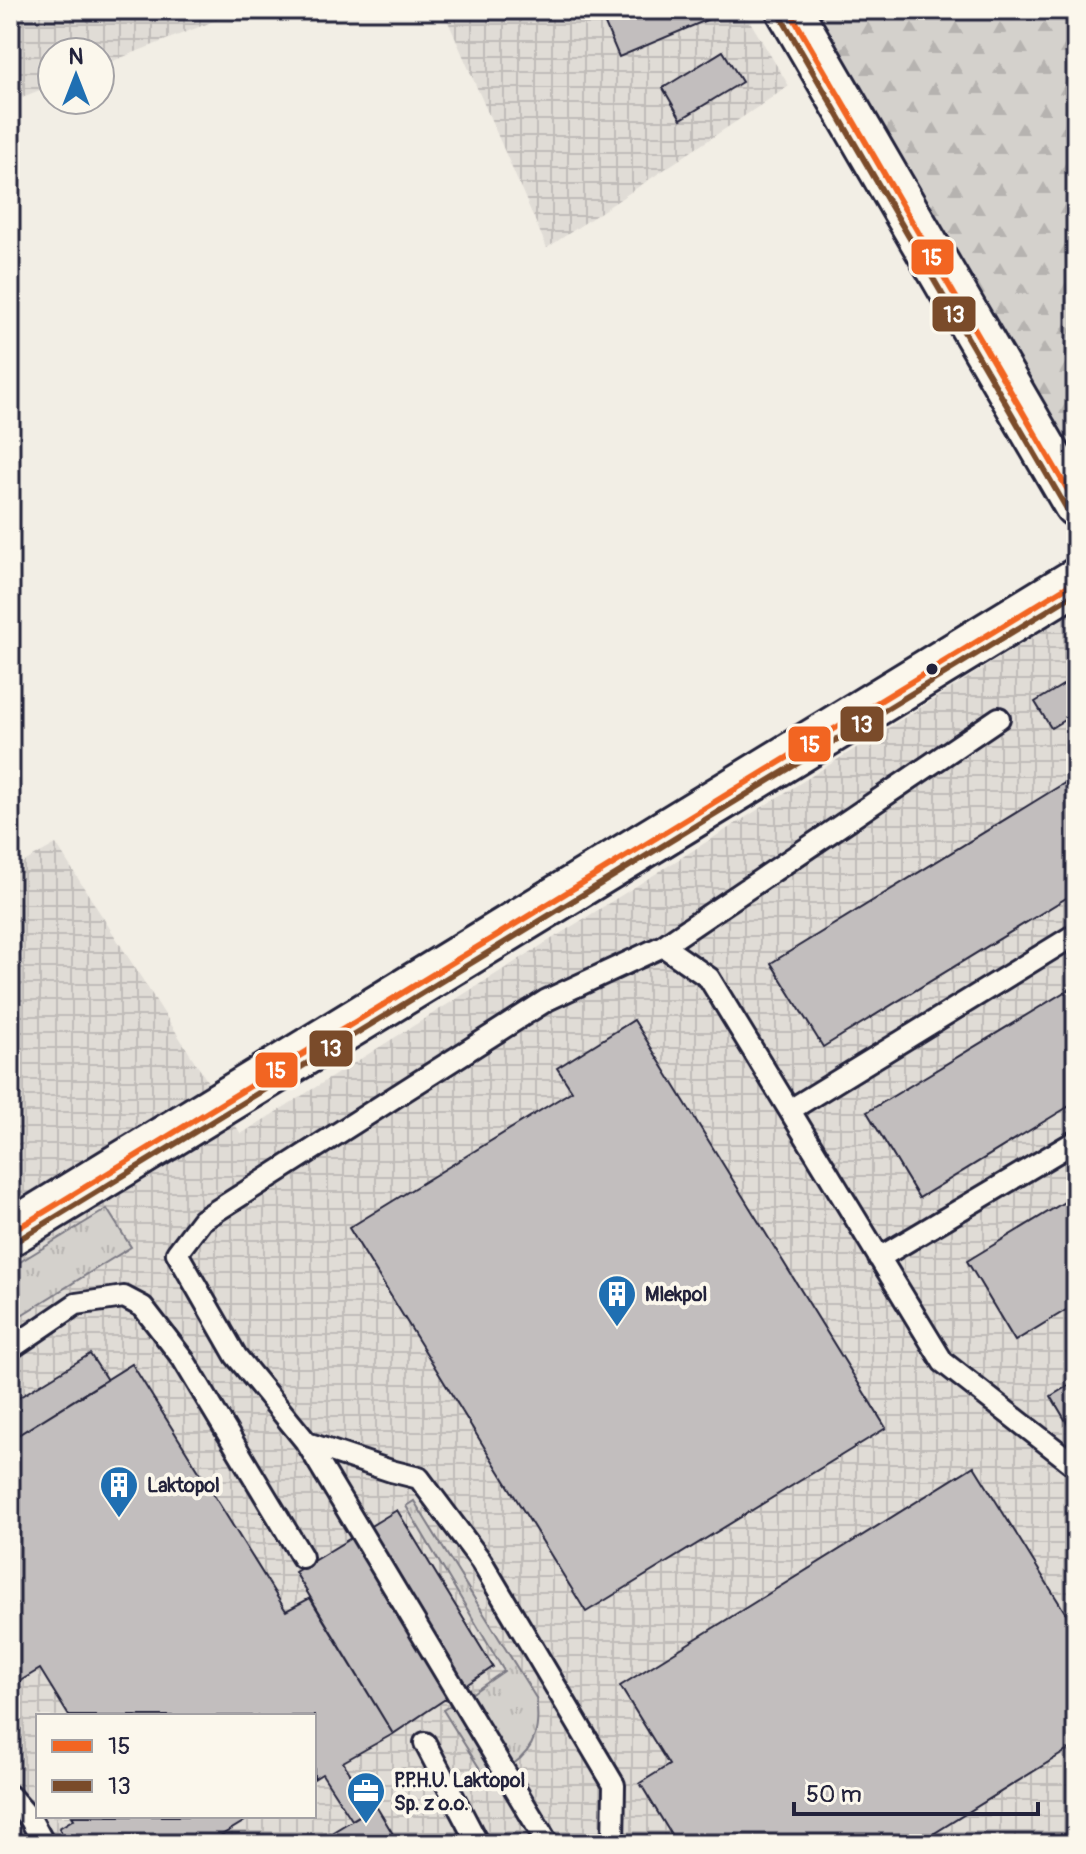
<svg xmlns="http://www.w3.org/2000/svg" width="1086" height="1854" viewBox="0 0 1086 1854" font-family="Pangolin,sans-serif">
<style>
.industrial{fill:url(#industrial-grid);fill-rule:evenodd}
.grass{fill:url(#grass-tufts);stroke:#7b7a84;stroke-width:2}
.forest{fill:url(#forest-firs);stroke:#7b7a84;stroke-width:2}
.building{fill:#c2bebe;stroke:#22223b;stroke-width:2}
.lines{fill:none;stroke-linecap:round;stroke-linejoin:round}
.lane-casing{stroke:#22223b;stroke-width:26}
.secondary-casing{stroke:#22223b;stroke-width:50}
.lane{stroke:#fbf7ec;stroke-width:20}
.secondary{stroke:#fbf7ec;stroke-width:44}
.bus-1-casing{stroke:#fbf7ec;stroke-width:12}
.bus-2-casing{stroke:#fbf7ec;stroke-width:12}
.bus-1{stroke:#f26522;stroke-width:6}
.bus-2{stroke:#7a4b2a;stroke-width:6}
.bus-dot{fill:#22223b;stroke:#fbf7ec;stroke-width:3}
.labels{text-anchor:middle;stroke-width:8;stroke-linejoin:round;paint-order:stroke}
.poi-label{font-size:20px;font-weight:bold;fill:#22223b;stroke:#fbf7ec;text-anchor:start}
.line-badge{stroke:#fbf7ec;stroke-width:3}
.badge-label{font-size:22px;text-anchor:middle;font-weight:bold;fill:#fff}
</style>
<defs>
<pattern id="industrial-grid" width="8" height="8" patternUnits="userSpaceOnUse" patternTransform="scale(2)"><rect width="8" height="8" fill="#e0dcd6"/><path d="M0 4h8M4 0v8" fill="none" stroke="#c0bcb9"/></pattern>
<pattern id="grass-tufts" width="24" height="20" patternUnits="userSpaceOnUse" patternTransform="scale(2)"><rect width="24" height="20" fill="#d4d1cc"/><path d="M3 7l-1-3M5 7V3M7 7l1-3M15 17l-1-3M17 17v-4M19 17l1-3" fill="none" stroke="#b6b3b0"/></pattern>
<pattern id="forest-firs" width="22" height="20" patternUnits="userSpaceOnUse" patternTransform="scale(2)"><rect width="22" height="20" fill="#d4d1cc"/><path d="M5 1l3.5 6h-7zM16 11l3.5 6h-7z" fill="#b6b3b0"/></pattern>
</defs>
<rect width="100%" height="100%" fill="#f2eee5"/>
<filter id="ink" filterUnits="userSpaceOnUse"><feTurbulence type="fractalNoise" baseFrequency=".0125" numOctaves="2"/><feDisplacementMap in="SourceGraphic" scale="16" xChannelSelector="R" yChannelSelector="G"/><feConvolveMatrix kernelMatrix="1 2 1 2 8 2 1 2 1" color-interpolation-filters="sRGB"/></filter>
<g filter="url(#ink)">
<!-- industrial -->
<path class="industrial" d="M10,10h232l-142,56v-14h-48v33l-42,17z
M443,10h300l46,76 -242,162z
M1076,610v1234h-1066v-974l46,-26 185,290zM38,1716h276v100h-276z"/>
<!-- grass -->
<path class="grass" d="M107,1209l24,38 -121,75v-54z
M414,1501l122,197c4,28 1,50 -24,67l-41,-71 33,-23 -98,-165z
M451,1705l44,70 -8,5 -44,-70z"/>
<!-- forest -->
<path class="forest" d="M799,10h277v463z"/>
<!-- building -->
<path class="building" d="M599,10h106l4,9 -90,38z
M723,51l19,31 -61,37 -18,-31z
M1076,677v36l-25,15 -16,-26z
M1076,776v116l-253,155 -52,-84z
M1076,985v117l-157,96 -52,-86z
M634,1020l252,408 -300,184 -237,-384 223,-137 -15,-23z
M1076,1195v109l-61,37 -48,-80z
M90,1354l17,26 -97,60v-37z
M132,1364l154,247 24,-13 83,136 -50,28 29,46 -20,12 -30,-46 -8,5v-63h-245l-29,-47 -30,18v-247z
M1076,1381v57l-25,-42z
M974,1466l102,164v115l-159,99h-240l-37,-61 29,-18 -49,-79z
M397,1510l96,157 -100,67 -98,-162z
M376,1806l23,38h-86z
M72,1816h181l-46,28h-139l-9,-16 15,-9z
M10,1823l10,16 -8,5h-2z"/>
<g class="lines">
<!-- lane casing -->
<g class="lane-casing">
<path id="lane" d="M663,946l336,-228
M790,1110l286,-176
M879,1258l197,-117
M10,1349l66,-45 48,-7 19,10 40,52 119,198
M307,1443l84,28 28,7 62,83 133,224 -1,59
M425,1743l53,101
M10,1796l21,24 13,24
M548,1844l-241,-401 -71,-87 -59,-103 25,-33 345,-220 116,-54 46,32 234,384 133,104"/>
</g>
<!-- secondary casing -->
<g class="secondary-casing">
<path id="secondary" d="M789,10l287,494
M10,1233l1066,-652"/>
</g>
<!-- lane -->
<use href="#lane" class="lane"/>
<!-- secondary -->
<use href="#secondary" class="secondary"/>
<!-- bus-1 casing -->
<g class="bus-1-casing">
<path id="bus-1" d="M789,10l287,494
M10,1233l1066,-652"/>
</g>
<!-- bus-2 casing -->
<g class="bus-2-casing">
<path id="bus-2" d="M780,15l287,494
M15,1242l1061,-649"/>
</g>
<!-- bus-1 -->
<use href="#bus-1" class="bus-1"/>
<!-- bus-2 -->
<use href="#bus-2" class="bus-2"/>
</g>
</g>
<!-- icons -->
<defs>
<g id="building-pin" transform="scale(2)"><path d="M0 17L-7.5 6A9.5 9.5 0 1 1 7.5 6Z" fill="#1f6fb2" stroke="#fbf7ec"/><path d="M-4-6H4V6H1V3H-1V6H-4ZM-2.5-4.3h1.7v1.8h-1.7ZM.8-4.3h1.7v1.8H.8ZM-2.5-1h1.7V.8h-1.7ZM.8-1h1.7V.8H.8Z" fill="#fff"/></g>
<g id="office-pin" transform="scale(2)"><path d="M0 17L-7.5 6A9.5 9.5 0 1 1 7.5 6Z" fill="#1f6fb2" stroke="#fbf7ec"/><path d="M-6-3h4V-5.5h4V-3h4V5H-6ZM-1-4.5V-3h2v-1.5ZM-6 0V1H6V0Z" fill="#fff"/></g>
</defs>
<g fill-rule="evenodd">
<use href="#building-pin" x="617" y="1294"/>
<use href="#building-pin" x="119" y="1485"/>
<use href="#office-pin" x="366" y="1791"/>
</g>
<!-- markers -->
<circle class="bus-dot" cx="932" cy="669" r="7"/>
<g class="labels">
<!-- poi labels -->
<g class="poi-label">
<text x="645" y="1301">Mlekpol</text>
<text x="147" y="1492">Laktopol</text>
<text x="394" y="1787">P.P.H.U. Laktopol<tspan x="394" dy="23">Sp. z o.o.</tspan></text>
</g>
</g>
<g class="line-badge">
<rect x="910" y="238" width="45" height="38" rx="8" fill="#f26522"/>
<rect x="931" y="295" width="46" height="38" rx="8" fill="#7a4b2a"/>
<rect x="839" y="705" width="46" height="38" rx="8" fill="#7a4b2a"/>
<rect x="787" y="725" width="45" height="38" rx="8" fill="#f26522"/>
<rect x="308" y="1029" width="46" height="39" rx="8" fill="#7a4b2a"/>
<rect x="254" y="1051" width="45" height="38" rx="8" fill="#f26522"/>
</g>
<g class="badge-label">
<text x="932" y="265">15</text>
<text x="954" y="322">13</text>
<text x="862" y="732">13</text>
<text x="810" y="752">15</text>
<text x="331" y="1056">13</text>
<text x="276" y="1078">15</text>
</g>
<!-- margin -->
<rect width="1086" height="1854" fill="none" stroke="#fbf7ec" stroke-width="40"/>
<rect x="20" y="20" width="1046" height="1814" fill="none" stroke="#22223b" stroke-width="3" filter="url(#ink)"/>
<!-- legend -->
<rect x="36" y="1714" width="280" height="104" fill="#fbf7ec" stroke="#a4a2a5" stroke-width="2"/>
<rect x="52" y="1740" width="40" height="12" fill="#f26522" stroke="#a4a2a5" stroke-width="2"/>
<text x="108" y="1754" font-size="24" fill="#22223b">15</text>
<rect x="52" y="1780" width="40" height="12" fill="#7a4b2a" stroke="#a4a2a5" stroke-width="2"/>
<text x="108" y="1794" font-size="24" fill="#22223b">13</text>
<!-- north arrow -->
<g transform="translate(76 76)"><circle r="38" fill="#fbf7ec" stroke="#a4a2a5" stroke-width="2"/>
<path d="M0-6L14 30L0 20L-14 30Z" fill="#1f6fb2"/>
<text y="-12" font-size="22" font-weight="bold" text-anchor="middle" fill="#22223b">N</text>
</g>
<!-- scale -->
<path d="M794 1802v12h244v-12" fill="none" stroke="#22223b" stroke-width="4"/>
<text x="806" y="1802" font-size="24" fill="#22223b" stroke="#fbf7ec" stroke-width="6" paint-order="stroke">50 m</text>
</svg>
